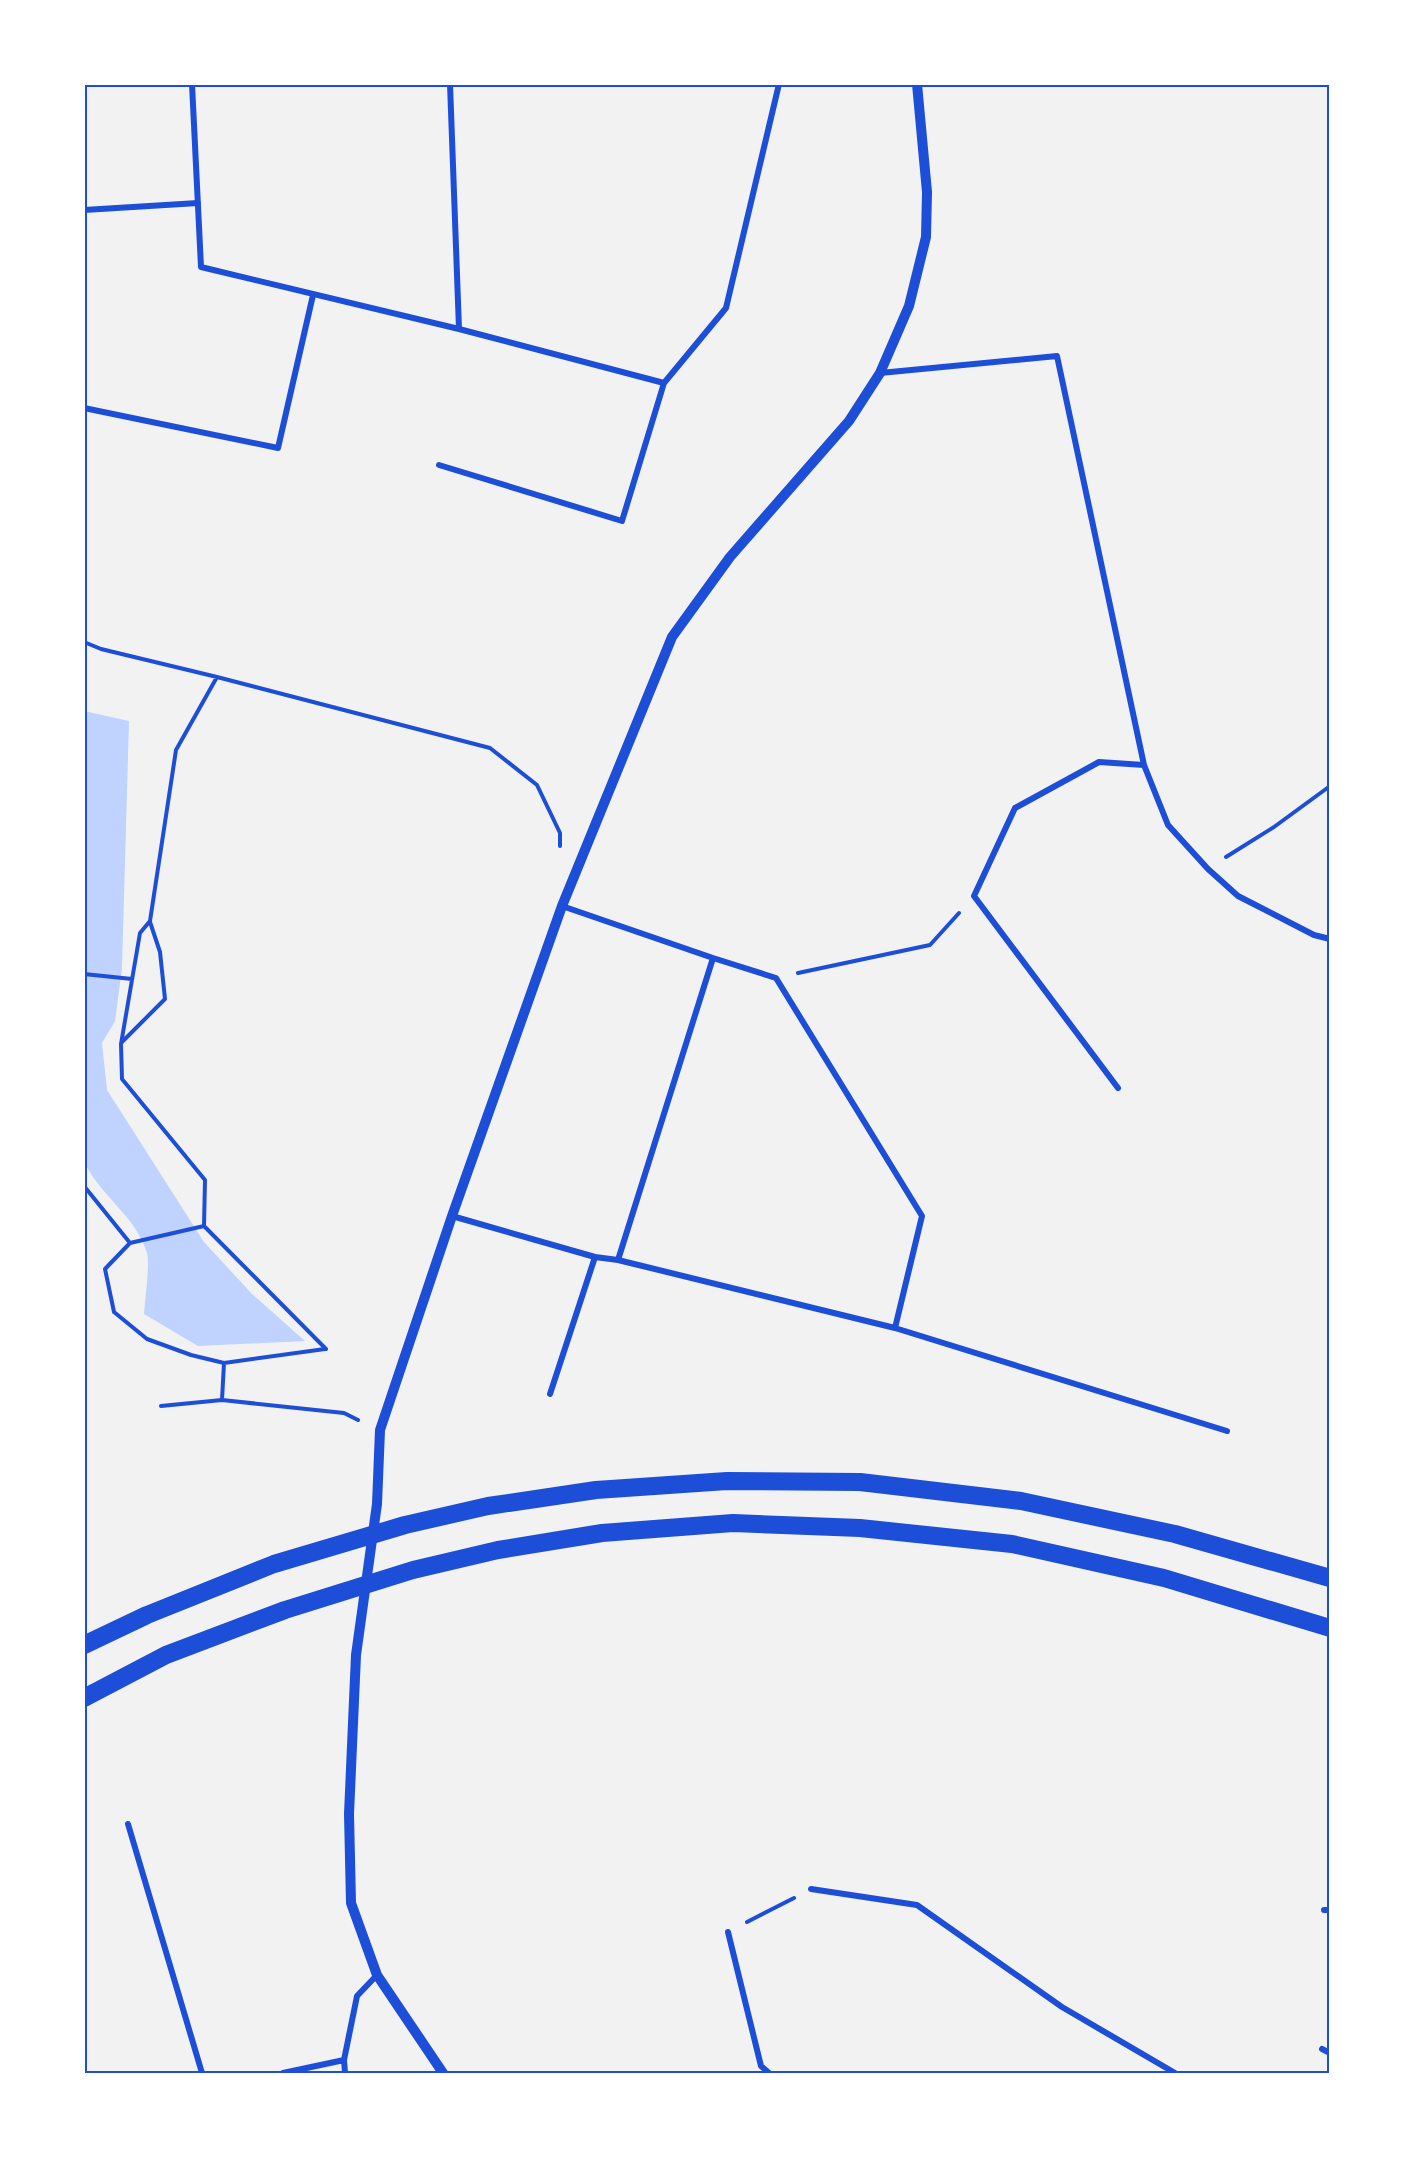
<svg xmlns="http://www.w3.org/2000/svg" width="1414" height="2157" viewBox="0 0 1414 2157" font-family="'Archivo Narrow',sans-serif">
<style>
.water{fill:#bfd3fe}
.lines{fill:none;stroke-linecap:round;stroke-linejoin:round}
.path{stroke:#1d4ed8;stroke-width:4}
.minor{stroke:#1d4ed8;stroke-width:6}
.tertiary{stroke:#1d4ed8;stroke-width:10}
.motorway{stroke:#1d4ed8;stroke-width:18}
.neatline{fill:none;stroke:#1d4ed8;stroke-width:2}
</style>
<rect width="100%" height="100%" fill="#f2f2f2"/>
<!-- water -->
<path class="water" d="M84,711l45,10 -7,247 -7,53 -13,22 5,47 97,152 48,52 53,47 -107,5 -54,-32c1,-15 6,-49 3,-61 -11,-37 -48,-58 -63,-92z"/>
<g class="lines">
<!-- path -->
<path class="path" d="M84,642l17,7 116,28 273,71 47,37 23,48v13
M217,677l-41,73 -26,171 -10,12 -19,111 1,35 83,101 -1,46 122,123
M1226,857l48,-30 56,-41
M798,973l132,-28 29,-32
M84,974l48,5
M122,1042l43,-43 -5,-47 -10,-30
M84,1186l46,57
M204,1226l-74,17 -25,26 9,43 33,27 44,16 33,8 -2,37
M224,1363l101,-14
M161,1406l61,-6 122,13 14,7
M747,1922l47,-24"/>
<!-- minor -->
<path class="minor" d="M192,84l9,183 258,62 205,54 62,-75 53,-224
M450,84l9,245
M84,210l114,-7
M880,373l177,-17 87,409 24,60 40,44 30,27 76,39 16,4
M84,408l194,40 35,-153
M439,465l183,56 42,-138
M562,906l151,52 63,20 146,238 -27,112
M1118,1088l-144,-192 41,-88 84,-46 45,3
M452,1216l143,41 23,3 277,68 332,103
M618,1260l95,-302
M550,1394l45,-137
M128,1824l74,249
M811,1889l106,16 145,102 113,66
M1324,1910h6
M728,1932l33,134 8,7
M1322,2049l8,4
M283,2073l61,-13
M345,2073l-1,-13 13,-64 20,-21"/>
<!-- tertiary -->
<path class="tertiary" d="M443,2073l-66,-98 -26,-72 -2,-89 7,-159 21,-151 3,-74 72,-214 110,-310 110,-269 58,-80 119,-136 31,-48 29,-67 17,-69 1,-45 -10,-108"/>
<!-- motorway -->
<path class="motorway" d="M84,1645l63,-30 127,-51 131,-39 83,-19 108,-16 131,-9 133,1 161,19 154,33 155,44
M84,1698l82,-43 119,-45 128,-40 85,-20 104,-17 131,-10 127,5 152,16 152,34 166,50"/>
</g>
<!-- border -->
<rect width="1414" height="2157" fill="none" stroke="#ffffff" stroke-width="171"/>
<rect x="86" y="86" width="1242" height="1986" class="neatline"/>
</svg>
